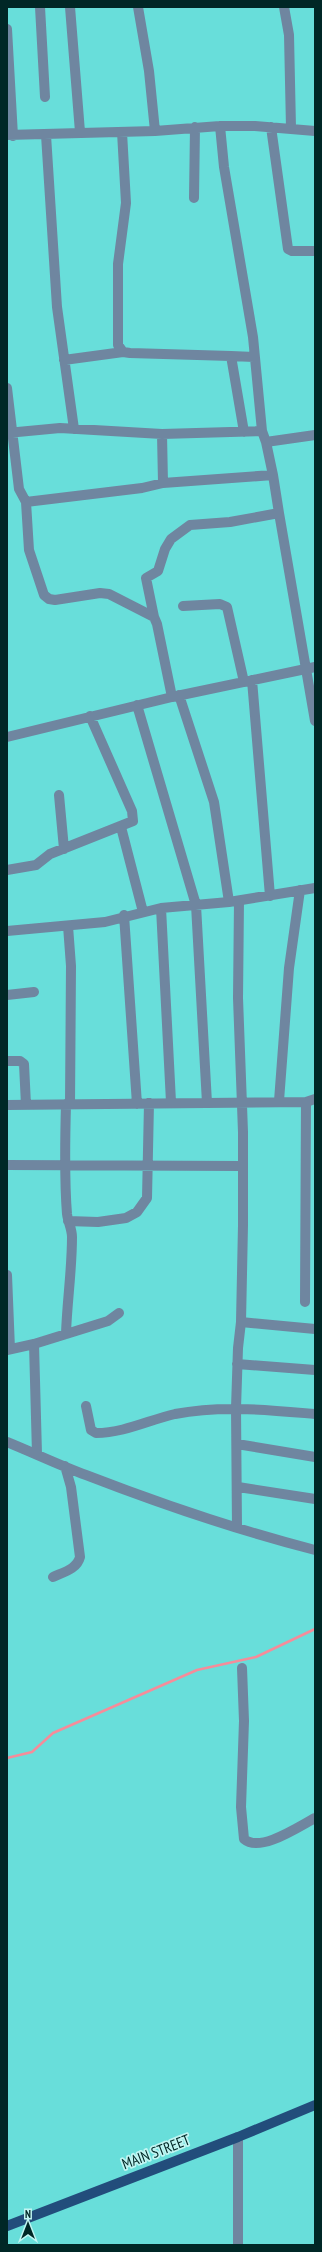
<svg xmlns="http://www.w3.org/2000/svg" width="322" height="2252" viewBox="0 0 322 2252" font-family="'PT Sans Narrow',sans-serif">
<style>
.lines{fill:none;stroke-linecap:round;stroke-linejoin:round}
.stream{stroke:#f58c9a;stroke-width:2.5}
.minor{stroke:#6f86a0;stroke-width:10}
.major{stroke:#224d7b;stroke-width:10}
.labels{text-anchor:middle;stroke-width:3.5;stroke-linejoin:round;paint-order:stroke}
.street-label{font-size:15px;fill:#002726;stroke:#c0f5f2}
</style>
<rect width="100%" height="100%" fill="#68deda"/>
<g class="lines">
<!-- stream -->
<path class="stream" d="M7,1758l25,-6 21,-19 144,-63 59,-13 59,-28"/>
<!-- minor -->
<path class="minor" d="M40,7l5,90
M70,7l10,125
M138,7l11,64 6,60
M284,7l5,28 2,93
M7,29l6,107
M271,127l17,122 4,2h23
M122,132l4,71 -8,61v81l5,7 7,1 101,3 13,76
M7,135l148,-4 65,-5h35l60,5
M46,135l11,172 17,122
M194,198l1,-71
M231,356l23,1
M64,360l59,-8
M7,388l12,101 7,13
M7,433l53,-5 102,6 100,-3
M162,434l1,49
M266,442l49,-7
M279,513l36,208
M183,606l37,-2 7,3 17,75
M154,617l-8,-39 12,-7 7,-22 6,-10 19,-14 40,-3 49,-9 -6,-38
M252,680l18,216
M179,695l35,107 15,100
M172,697l-15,-73 -3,-7 -45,-23 -9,-1 -45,7 -6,-1 -5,-4 -15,-45 -3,-48 116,-14 21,-5 110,-8 -7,-33 -4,-11 -9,-94 -29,-170 -4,-41
M137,705l59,200 11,198
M7,737l165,-40 143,-30
M59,795l5,54
M121,827l22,85
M7,870l29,-5 14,-11 83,-33 -1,-10 -42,-95
M161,908l10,194
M124,915l13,189
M68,926l3,40 -1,138
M7,931l98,-9 56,-14 68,-6 86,-14
M7,995l27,-3
M7,1061h13l4,3 2,41
M279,1101l10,-133 11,-78
M7,1105l299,-3 9,-3
M7,1165l235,1
M68,1221l30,1 28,-4 11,-6 10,-14 2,-95
M7,1275l3,74
M305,1302l1,-200
M241,1322l74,7
M66,1334c1,-32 6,-64 6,-97 0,-8 -4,-15 -5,-23 -3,-37 -2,-74 -1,-110
M34,1344l3,110
M7,1350l27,-6 74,-23 11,-8
M237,1364l78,6
M86,1406l5,24 5,3c28,0 53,-13 79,-19 47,-9 93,-4 140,0
M7,1442c27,11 52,23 79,33 75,29 151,55 229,75
M237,1444l78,13
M238,1487l77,12
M237,1527l-1,-119 2,-60 3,-26 2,-97v-93l-5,-134 1,-97
M53,1577c11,-5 24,-8 27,-20l-9,-70 -6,-21
M242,1668l2,53 -3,86 3,32c16,14 54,-12 71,-21
M238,2245v-108"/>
<!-- major -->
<path class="major" d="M7,2226l231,-89 77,-32"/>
</g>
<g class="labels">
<!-- street labels -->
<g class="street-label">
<text transform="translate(156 2152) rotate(-21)" y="5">MAIN STREET</text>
</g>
</g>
<!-- border -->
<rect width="322" height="2252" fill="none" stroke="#002726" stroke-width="16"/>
<!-- north arrow -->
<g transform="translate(28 2224)" stroke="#c0f5f2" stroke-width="3" paint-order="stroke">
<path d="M0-3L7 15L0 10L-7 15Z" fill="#002726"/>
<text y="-6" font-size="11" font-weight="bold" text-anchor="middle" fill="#002726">N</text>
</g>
</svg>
